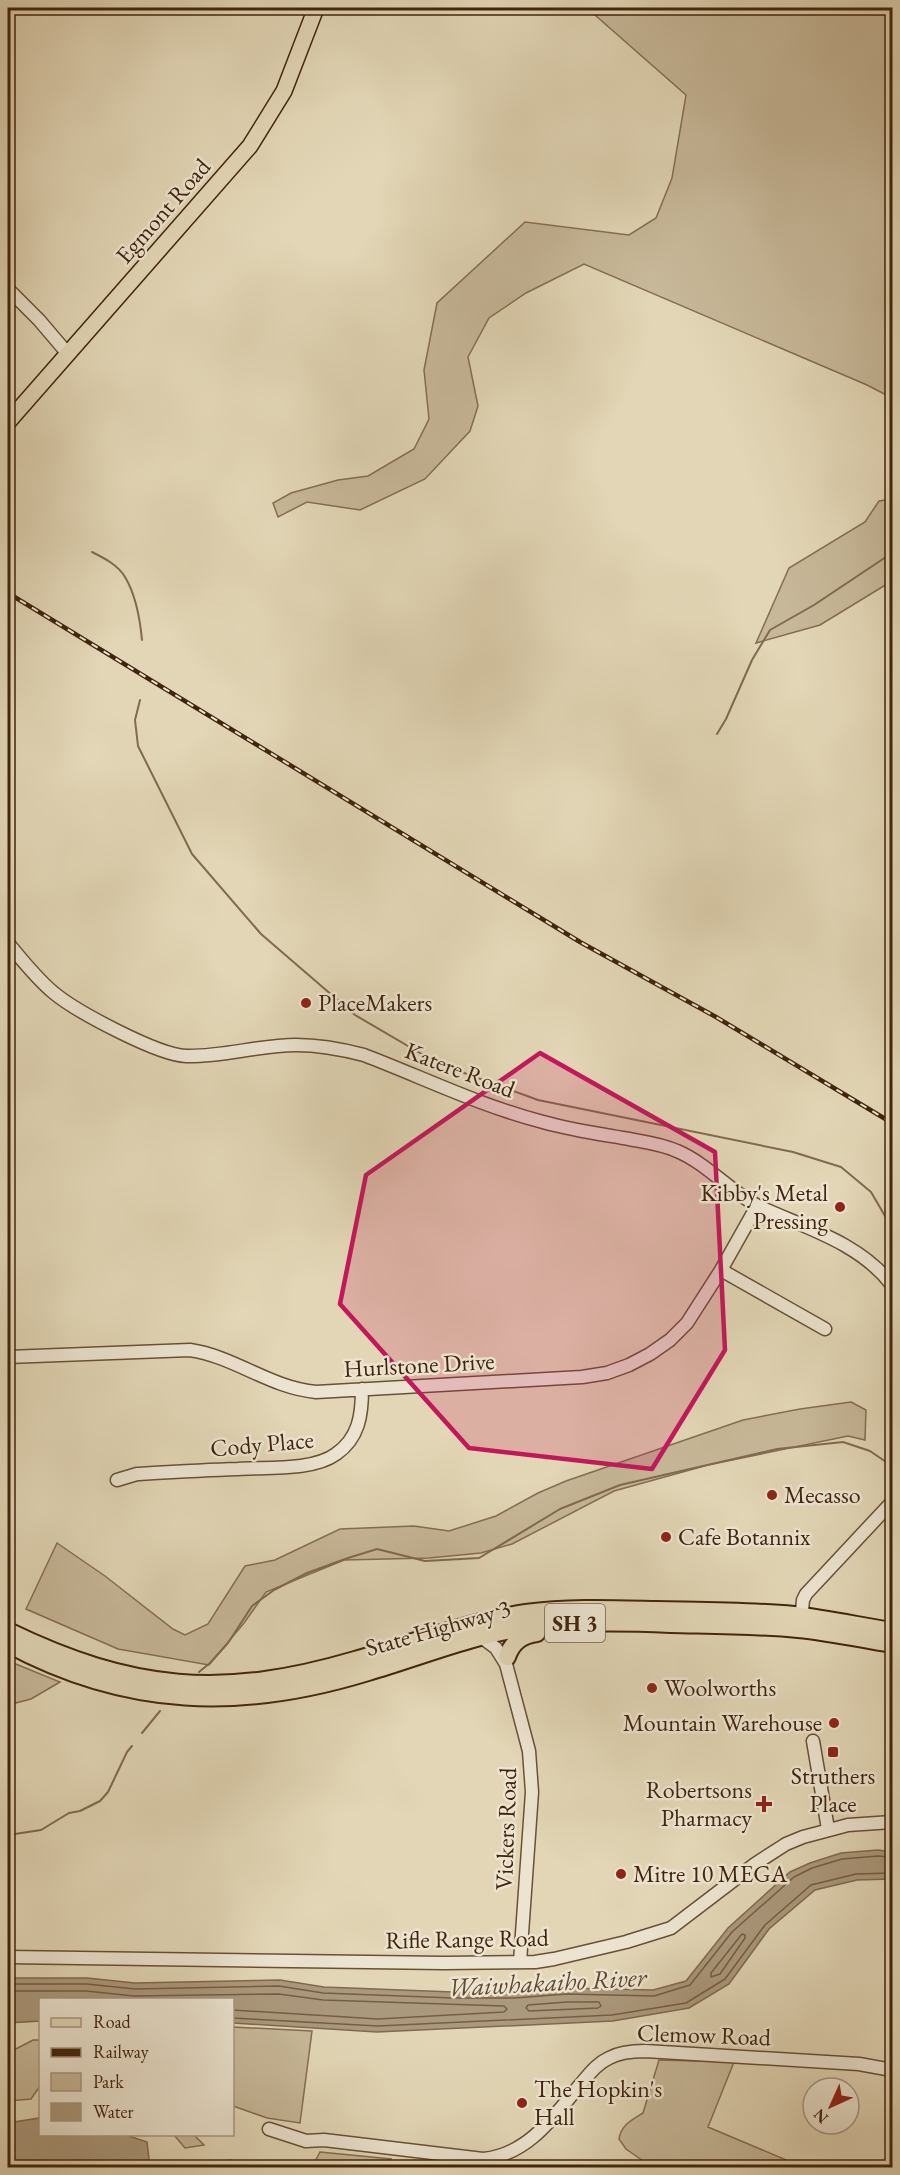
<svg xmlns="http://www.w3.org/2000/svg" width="900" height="2175" viewBox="0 0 900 2175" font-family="'EB Garamond',serif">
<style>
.green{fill:#c7b899;stroke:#846e53;stroke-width:1.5}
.water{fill:#ab997d;stroke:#816a50;stroke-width:1.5}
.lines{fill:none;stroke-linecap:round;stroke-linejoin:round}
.shore{stroke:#765e45;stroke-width:1.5}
.stream{stroke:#816a50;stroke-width:2}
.minor-casing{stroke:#695037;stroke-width:15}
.major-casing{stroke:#41240d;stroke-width:18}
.highway-casing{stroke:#41240d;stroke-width:20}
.minor{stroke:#ece4d0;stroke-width:12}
.major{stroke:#e2d6b6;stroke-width:15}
.highway{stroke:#e2d6b6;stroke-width:16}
.rail-casing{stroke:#41240d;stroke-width:4.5}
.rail{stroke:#ece4d0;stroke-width:2;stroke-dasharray:7;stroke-linecap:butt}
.marked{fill:#c2185b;fill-opacity:0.2;stroke:#c2185b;stroke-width:4.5;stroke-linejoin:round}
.poi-dot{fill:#8f2418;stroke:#ece4d0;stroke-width:2}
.labels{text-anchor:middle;stroke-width:5;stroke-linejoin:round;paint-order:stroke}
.shield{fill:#ece4d0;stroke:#745e48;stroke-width:1.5}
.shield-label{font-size:22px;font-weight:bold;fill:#41240d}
.street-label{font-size:24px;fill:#41240d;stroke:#ece4d0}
.poi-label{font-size:24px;fill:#41240d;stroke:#ece4d0;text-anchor:start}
.water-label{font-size:26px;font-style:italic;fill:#61472f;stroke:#ece4d0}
</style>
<rect width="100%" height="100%" fill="#e2d6b6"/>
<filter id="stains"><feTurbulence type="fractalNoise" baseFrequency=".00333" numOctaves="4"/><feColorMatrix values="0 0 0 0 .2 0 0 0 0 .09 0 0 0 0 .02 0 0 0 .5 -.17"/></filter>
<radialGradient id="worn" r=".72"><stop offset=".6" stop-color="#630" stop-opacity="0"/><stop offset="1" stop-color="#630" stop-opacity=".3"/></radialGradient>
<!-- green -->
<path class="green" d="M587,8h305v390l-25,-13 -283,-121 -58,29 -37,25 -21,39 10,49 -8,25 -45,48 -65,31 -53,-8 -29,15 -5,-14 18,-10 47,-13 30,-4 46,-27 15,-30 -5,-49 13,-67 88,-81 104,13 27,-17 16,-40 14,-83z
M892,499v82l-72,44 -64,18 33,-75 76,-46 14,-21z
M851,1402l15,8 -1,30 -17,-4 -140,29 -94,26 -102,53 -31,9 -52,5 -85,2 -78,32 -22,31 -35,42 -91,-16 -92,-40 31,-66 48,33 68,53 12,6 23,-11 37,-58 30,-6 65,-31 74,-3 35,5 47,-15 42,-23 28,-12 177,-61 57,-11z
M8,1662h3l49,20 -29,17 -23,6z
M233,2027l79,4 -12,92 -33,-5 -34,-12z
M33,2040h7v46l-9,13 -23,2v-48z
M659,2060l75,2 -26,65 95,40h-151l-26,-18 -7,-10c2,-14 13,-19 24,-26z
M174,2135h20l10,10 -19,3z
M320,2152l71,7 -4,8h-75z
M231,2160l9,7h-36l-1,-4z"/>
<!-- water -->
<path class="water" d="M878,1850l14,2v27l-35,1 -42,10 -46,39 -40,55 -40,24 -76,13 -236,11 -144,-9 -1,-23h-192v21l-32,2v-45h79l48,5 145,-3 44,7 129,5h61l52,-4 87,2 33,-9 42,-53 62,-56 20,-9 31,-10z
M40,2118v16l86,1 21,7 3,25h-142v-44z"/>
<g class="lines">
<!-- shore -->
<path class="shore" d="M742,1934l3,1v3l-25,36 -9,3v-4z
M8,1984h79l48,5 144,-3 44,7 130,5h62l51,-4 88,2 36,-11 42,-53 62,-55 18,-9 30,-9 36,-3 14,1
M8,1991h78l48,5 145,-2 44,6 181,6 3,3 -3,3 -126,7 -146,-9
M567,2002h32l2,4 -3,2 -69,3 -3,-3 2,-3z
M232,2018l146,8 234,-11 74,-12 39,-24 40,-54 46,-40 45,-11 36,-1"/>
<!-- stream -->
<path class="stream" d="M92,552c12,6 26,13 33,25 11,18 15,42 17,63
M140,700l-5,20 3,26 54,108 69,80 94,81 82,48 101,37 255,52 48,15 30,25 21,36
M717,734l9,-15 26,-59 18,-30 44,-25 78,-52
M199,1672l11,-9 18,-20 24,-37 22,-16 33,-17 41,-15 29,-9 48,12 54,-3 81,-49 60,-24 157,-36 66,-7 27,9 22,15
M142,1733l18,-22
M8,1835l33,-5 28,-17 11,-2 20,-10 8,-9 19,-40 5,-6"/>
<!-- minor casing -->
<g class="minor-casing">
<path id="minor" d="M8,289l31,31 29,34
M8,943c14,17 29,36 46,50 23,19 104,62 132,63 37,1 73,-11 110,-11 23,0 45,4 68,10 60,23 117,51 179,67 28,8 57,12 86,17 16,3 33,5 48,12 31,13 53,41 83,56 46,21 100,36 132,78
M721,1270l104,59
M8,1357l182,-7c46,7 78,37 126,42l266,-15 25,-4 22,-8 21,-11 20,-14 17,-17 34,-53 36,-64
M117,1480l20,-6c34,-2 67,-4 101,-5 28,-2 75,2 98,-15 23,-16 26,-39 26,-65
M801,1622l2,-22 3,-6 86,-92
M481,1637l15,11 10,16 23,87 3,41 -12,170
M813,1741l15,88
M8,1957l436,6 91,-1 19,-3 72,-17 45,-14 84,-64 31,-20 17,-7 45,-12 44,-3
M269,2129l37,12 18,-1 159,19c44,-4 70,-41 96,-73 9,-10 17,-22 30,-28 11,-6 23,-7 36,-7l214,13 33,6"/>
</g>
<!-- major casing -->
<g class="major-casing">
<path id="major" d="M8,422l242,-276 34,-55 32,-83"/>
</g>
<!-- highway casing -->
<g class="highway-casing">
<path id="highway" d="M8,1631c124,60 214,68 347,29 57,-17 112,-38 171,-47 43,-6 88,-4 131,-3 46,1 92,1 137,5 33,4 66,11 98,16
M8,1644c119,64 233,67 360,28 55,-16 109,-39 167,-46 45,-5 90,-4 136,-2 42,1 85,1 127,5 32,3 63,10 94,15
M507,1657c5,-15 15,-22 30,-24"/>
</g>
<!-- minor -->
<use href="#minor" class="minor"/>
<!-- major -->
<use href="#major" class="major"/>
<!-- highway -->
<use href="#highway" class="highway"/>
<!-- rail casing -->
<g class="rail-casing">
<path id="rail" d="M8,593l572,349 136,75 176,106"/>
</g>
<!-- rail -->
<use href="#rail" class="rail"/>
</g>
<!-- marked area -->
<path class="marked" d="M540,1053l175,99 10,198 -73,119 -183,-21 -129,-144 26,-129z"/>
<!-- markers -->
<g class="poi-dot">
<circle cx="306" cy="1003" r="6"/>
<circle cx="840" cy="1207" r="6"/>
<circle cx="772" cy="1495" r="6"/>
<circle cx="666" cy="1537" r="6"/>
<circle cx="652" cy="1688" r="6"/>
<circle cx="834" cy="1723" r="6"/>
<rect x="827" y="1746" width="12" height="12" rx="3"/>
<path d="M761 1795h6v6h6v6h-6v6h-6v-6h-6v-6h6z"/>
<circle cx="621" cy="1874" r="6"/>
<circle cx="522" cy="2103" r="6"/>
</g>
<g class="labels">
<!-- shield labels -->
<rect class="shield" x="545" y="1604" width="60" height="38" rx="4.5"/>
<g class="shield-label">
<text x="575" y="1631">SH 3</text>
</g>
<!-- street labels -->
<g class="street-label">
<text transform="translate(163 211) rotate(-49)" y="8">Egmont Road</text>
<text transform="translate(460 1070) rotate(21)" y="8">Katere Road</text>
<text transform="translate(419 1365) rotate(-3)" y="8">Hurlstone Drive</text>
<text transform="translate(262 1444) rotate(-5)" y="8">Cody Place</text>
<text transform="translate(438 1628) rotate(-16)" y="8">State Highway 3</text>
<text transform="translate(506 1829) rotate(-88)" y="8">Vickers Road</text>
<text transform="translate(467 1939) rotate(-1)" y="8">Rifle Range Road</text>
<text transform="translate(704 2035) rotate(2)" y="8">Clemow Road</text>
</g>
<!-- poi labels -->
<g class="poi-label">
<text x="318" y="1011">PlaceMakers</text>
<text x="828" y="1201" text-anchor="end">Kibby's Metal<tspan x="828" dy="28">Pressing</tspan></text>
<text x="784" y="1503">Mecasso</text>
<text x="678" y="1545">Cafe Botannix</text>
<text x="664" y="1696">Woolworths</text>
<text x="822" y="1731" text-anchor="end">Mountain Warehouse</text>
<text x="833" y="1784" text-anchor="middle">Struthers<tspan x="833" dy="28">Place</tspan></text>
<text x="752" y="1798" text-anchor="end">Robertsons<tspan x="752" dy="28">Pharmacy</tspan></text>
<text x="633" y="1882">Mitre 10 MEGA</text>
<text x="534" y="2097">The Hopkin's<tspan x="534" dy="28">Hall</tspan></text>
</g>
<!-- water labels -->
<g class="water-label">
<text transform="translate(547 1982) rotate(-3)" y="9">Waiwhakaiho River</text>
</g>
</g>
<!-- margin -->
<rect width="900" height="2175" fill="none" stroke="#e2d6b6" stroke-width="30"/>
<rect x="9" y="9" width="882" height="2157" fill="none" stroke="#41240d" stroke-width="3"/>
<rect x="15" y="15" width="870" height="2145" fill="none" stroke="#41240d" stroke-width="1.5"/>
<!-- legend -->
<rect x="39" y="1998" width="195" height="138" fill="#ece4d0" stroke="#a89782" stroke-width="1.5"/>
<rect x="51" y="2018" width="30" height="9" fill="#e2d6b6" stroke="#a89782" stroke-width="1.5"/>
<text x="93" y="2028" font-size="18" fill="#41240d">Road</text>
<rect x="51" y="2048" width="30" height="9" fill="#41240d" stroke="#a89782" stroke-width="1.5"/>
<text x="93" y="2058" font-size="18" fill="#41240d">Railway</text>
<rect x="51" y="2073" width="30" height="18" fill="#c7b899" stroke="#a89782" stroke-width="1.5"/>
<text x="93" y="2088" font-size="18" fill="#41240d">Park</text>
<rect x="51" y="2103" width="30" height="18" fill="#ab997d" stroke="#a89782" stroke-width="1.5"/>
<text x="93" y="2118" font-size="18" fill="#41240d">Water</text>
<!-- north arrow -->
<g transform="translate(831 2106) rotate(225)"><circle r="28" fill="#ece4d0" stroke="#a89782" stroke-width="1.5"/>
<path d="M0-4.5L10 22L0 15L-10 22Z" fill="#8f2418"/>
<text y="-9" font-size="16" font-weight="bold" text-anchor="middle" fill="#41240d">N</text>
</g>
<rect width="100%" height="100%" filter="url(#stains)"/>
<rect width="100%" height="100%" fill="url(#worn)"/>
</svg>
